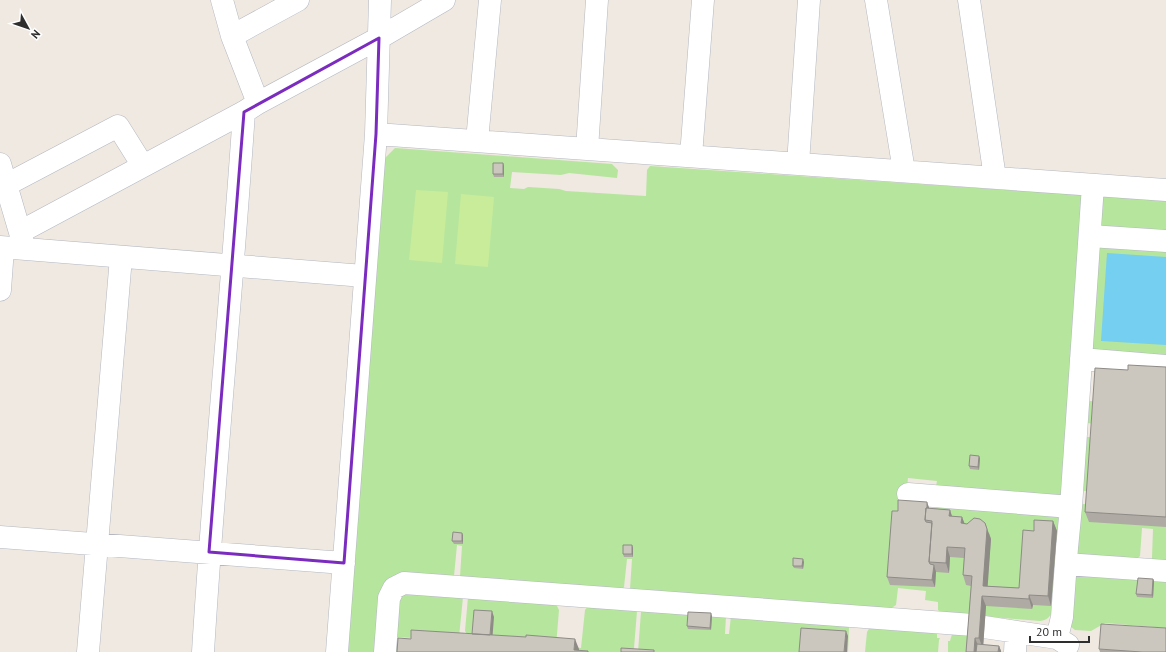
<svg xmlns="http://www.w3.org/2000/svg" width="1166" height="652" viewBox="0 0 1166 652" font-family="'PT Sans',sans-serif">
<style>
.green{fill:#b6e59e}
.pitch{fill:#c9ec9a}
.water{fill:#75cff0}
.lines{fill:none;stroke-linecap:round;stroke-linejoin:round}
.minor-casing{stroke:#b4b7c1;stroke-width:23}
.minor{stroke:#fff;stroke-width:22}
.wall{fill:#afaba4}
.shaded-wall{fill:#8e8b86}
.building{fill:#cbc7bf;stroke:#8e8b86}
.marked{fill:none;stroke:#7b2cbf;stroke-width:3;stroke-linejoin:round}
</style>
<rect width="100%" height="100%" fill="#efe9e1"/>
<!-- green -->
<path class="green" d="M395,148l217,16 6,6 -1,8 -48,-5 -8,2 -49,-3 -2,16 14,1 4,-2 31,2 7,2 80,5 1,-26 3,-4 433,29 -20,297 -2,5 -125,-11 1,-5 -29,-3 -3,28 29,4 3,-4 120,10 3,3 -6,91c-4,6 -6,10 -14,11l-99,-8 -3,-3v-8l-13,-2 1,-9 -28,-3 -2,17 -6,4 -260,-20 2,-30h-5l-3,28 -2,3 -162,-13 2,-31 -5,-1 -3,31 -50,-2 -27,78h-32l37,-491z
M1100,196l66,5v36l-66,-5z
M1097,244l69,1v110l-74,-6z
M1166,375v187l-14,-3v-2l1,-28 -11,-1 -2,28 -5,4 -56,-6 -3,-4 4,-45 3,-1h6l1,-13h-6l-2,-2 5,-52h6l1,-13 -6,-1 1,-22h6z
M1077,575l89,4v49l-61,-5 -14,8 -16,-1 -5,-4 3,-46z
M400,594l63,3 -4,40 8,-3 -2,-3 3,-34 88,7 3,6 -3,36 25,2 4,-38 3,-4 49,5 -3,37 -3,3 7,1 3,-40 1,-2 84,6 -1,18h4l2,-18 118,11 -1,25h-454l2,-9 16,1v-6l-14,-1 -3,-2z
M870,627l67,6v5h3l-1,2 -1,12h-73l2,-20z
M984,633l-1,12 10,5 11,2h-56v-11h2l2,-7z"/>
<!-- pitch -->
<path class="pitch" d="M416,190l32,2 -6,71 -33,-3z
M461,194l33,3 -6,70 -33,-3z"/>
<!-- water -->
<path class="water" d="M1107,253l59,4v88l-65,-4z"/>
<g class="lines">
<!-- minor casing -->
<g class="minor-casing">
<path id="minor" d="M222,0l10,36 26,67
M876,0l28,171
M969,0l26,178
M232,36l66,-36
M376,134l790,56
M477,141l13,-141
M587,149l10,-149
M691,156l12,-156
M0,164l24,82
M798,164l11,-164
M6,185l112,-59 25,40
M20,232l224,-120 14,-9 121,-65 65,-38
M1090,236l76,5
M0,247l364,29
M0,290l3,-42
M1081,359l85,7
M908,494l163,13
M0,537l344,26
M1066,564l100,7
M984,627l73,11 11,7
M1057,638l5,-21 5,-69 4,-41 22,-322
M88,652l33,-395
M203,652c11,-180 29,-360 41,-540
M337,652l39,-518 4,-134
M385,652l4,-54 5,-10 10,-5 569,42
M1015,652l1,-19"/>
</g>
<!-- minor -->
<use href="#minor" class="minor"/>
</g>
<!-- wall -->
<path class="wall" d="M503,163l1,3v11h-10l-1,-3z
M1166,367v160l-77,-5 -4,-10 43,-142z
M980,458l-1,12 -9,-1 -1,-3z
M930,508l20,2 2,6 10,1 2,6 25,10 2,6 -4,47 32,2 15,-57 19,-10 4,10 -6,75 -18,-1 -1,4 -46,-3 -3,39 16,1 2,5 -35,1 5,-66 -5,-1 -3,-10 1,-17 -14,-1 -1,16 -13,-1 -1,15 -45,-2 -3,-8 11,-66z
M463,535v9h-9l-2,-3z
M632,545l1,3v9h-9l-1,-3z
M804,562l-1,7 -9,-1 -1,-2z
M1153,579l1,2 -1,17 -16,-1 -1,-3z
M712,616l-1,14 -23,-1 -1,-3z
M1099,649l67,3h-66z"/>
<!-- shaded-wall -->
<path class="shaded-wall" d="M503,163l1,3v11l-1,-3z
M979,456l1,2 -1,12 -1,-3z
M927,502l3,8 -4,10z
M950,510l3,10 -4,-4z
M962,517l4,10 -5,-4z
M1053,521l4,10 -6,75 -3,-10z
M985,523l6,16 -4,57 -4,-10z
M462,533l1,2v9l-1,-3z
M632,545l1,3v9l-1,-3z
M947,547l3,10 -1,16 -3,-10z
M803,559l1,3 -1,7 -1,-3z
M934,565l2,7 -1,15 -3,-7z
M1153,579l1,2 -1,17 -1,-3z
M1029,595l4,10 -1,4 -3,-10z
M982,596l4,10 -3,43 -4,-11z
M492,611l2,6 -2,26 -2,-5z
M711,613l1,3 -1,14 -1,-2z
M846,631l2,5 -1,16h-3z
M975,638l4,10 -1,4h-4z
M575,639l4,10v3l-5,-2z
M999,646l2,5v1h-3z"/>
<!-- building -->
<path class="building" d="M493,163h10v11h-10z
M1128,365l38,2v150l-81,-5 10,-144 33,2z
M970,455l9,1 -1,11 -9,-1z
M898,500l29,2v6h-1l-1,12 1,2 6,1 -3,39 1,2 4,1 -2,15 -45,-3 5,-66h6z
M926,508l24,2 -1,6 13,1 -1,6 6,1 7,-6 6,1 5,4 2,6 -4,57 36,2 4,-58 11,1v-11l19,1 -5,75 -19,-1v4l-47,-3 -3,42h-4l-1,14h-8l6,-76 -9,-1 2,-27 -18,-1 -1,16 -17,-1 3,-41 -7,-1z
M453,532l9,1v8h-10z
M623,545h9v9h-9z
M793,558l10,1 -1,7h-9z
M1138,578l15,1 -1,16 -16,-1z
M474,610l18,1 -2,24 -18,-1z
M688,612l23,1 -1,15 -23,-2z
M1101,624l65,4v24h-24l-43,-3z
M801,628l45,3 -2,21h-45z
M411,630l115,7v-2l49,4 -1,11 14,1v1h-191l1,-14 13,1z
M977,644l22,2 -1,6h-22z
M621,648l33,2v2h-33z"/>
<!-- marked area -->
<path class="marked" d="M379,38l-3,96 -32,429 -135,-11 35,-440z"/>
<!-- north arrow -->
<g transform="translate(28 28) rotate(130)" stroke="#ffffff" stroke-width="3" paint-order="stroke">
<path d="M0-3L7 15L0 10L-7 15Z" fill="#2e2e2e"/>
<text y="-6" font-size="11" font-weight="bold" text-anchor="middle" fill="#2e2e2e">N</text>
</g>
<!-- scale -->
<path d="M1030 636v6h59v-6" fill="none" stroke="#2e2e2e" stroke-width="2"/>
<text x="1036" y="636" font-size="12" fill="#2e2e2e" stroke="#ffffff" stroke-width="3" paint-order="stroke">20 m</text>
</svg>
